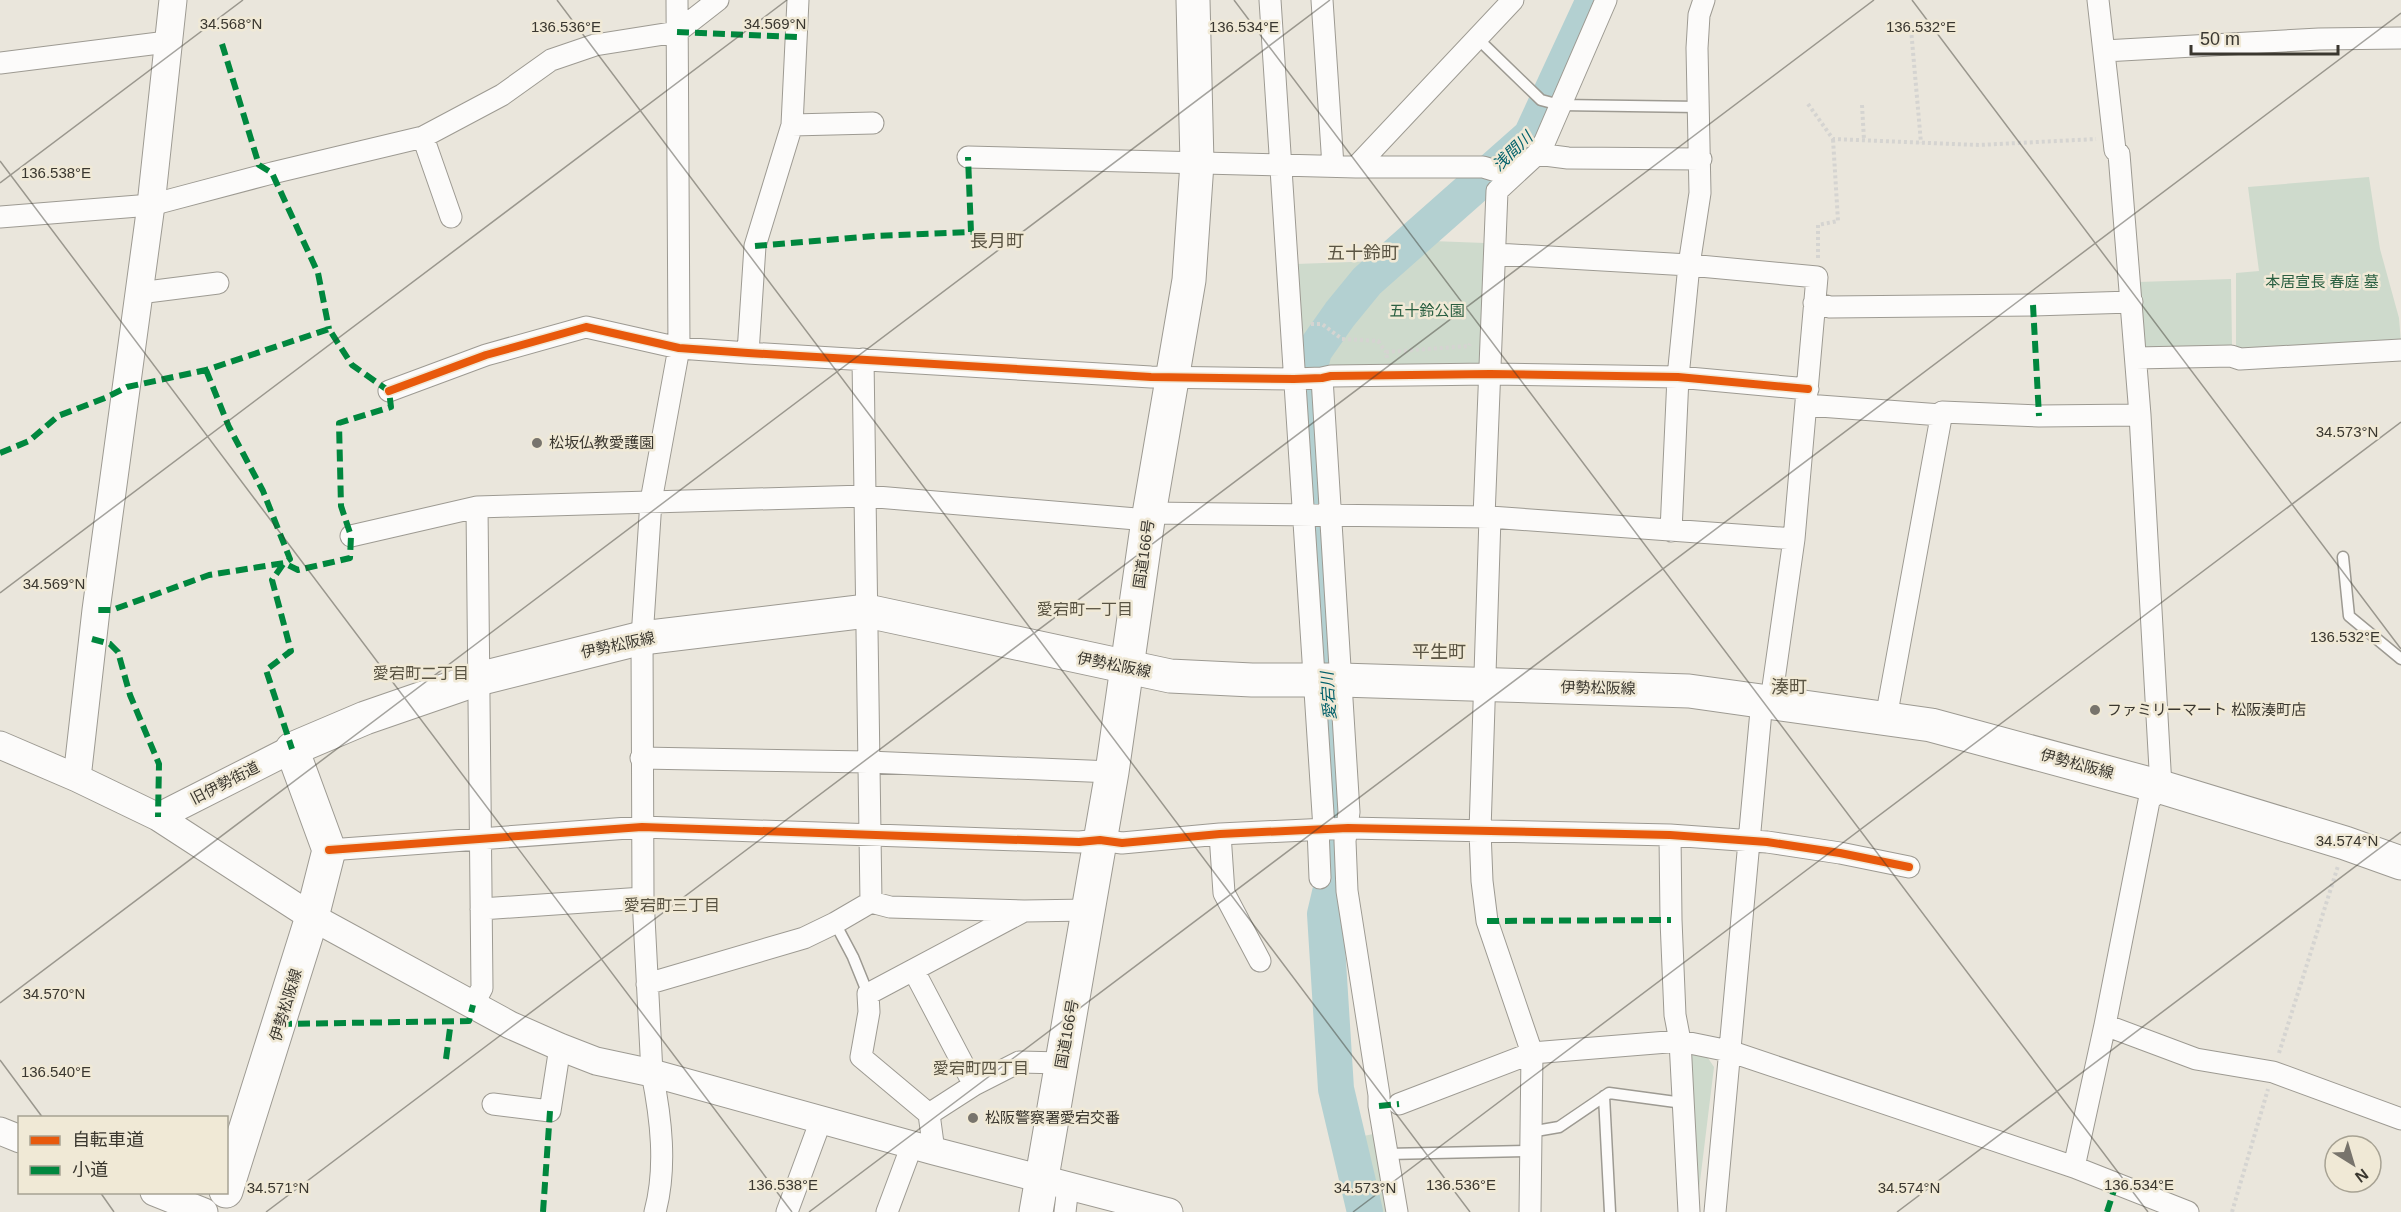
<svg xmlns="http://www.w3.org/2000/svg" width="2401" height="1212" viewBox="0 0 2401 1212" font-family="Arial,'Noto Sans JP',sans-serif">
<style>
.green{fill:#cedacc}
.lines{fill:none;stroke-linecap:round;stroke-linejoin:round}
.river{stroke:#b3d0d1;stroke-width:36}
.service-casing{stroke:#9d9a92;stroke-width:13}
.minor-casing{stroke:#9d9a92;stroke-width:23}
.tertiary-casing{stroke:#9d9a92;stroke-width:29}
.primary-casing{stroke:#9d9a92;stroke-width:35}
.trunk-casing{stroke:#9d9a92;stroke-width:35}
.path{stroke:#d5d4d1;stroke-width:4;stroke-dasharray:3 3;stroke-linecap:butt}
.service{stroke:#fcfbfa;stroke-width:10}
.minor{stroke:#fcfbfa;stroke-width:21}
.tertiary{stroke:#fcfbfa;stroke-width:27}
.primary{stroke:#fcfbfa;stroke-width:33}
.trunk{stroke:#fcfbfa;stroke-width:33}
.quiet{stroke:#00873e;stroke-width:6;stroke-dasharray:12 6;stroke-linecap:butt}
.cycleway-casing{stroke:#f0e9d6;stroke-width:11}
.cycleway{stroke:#e8590c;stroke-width:8}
.ticks{fill:none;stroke:#3a372f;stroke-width:1.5;stroke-opacity:0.45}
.poi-dot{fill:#78746c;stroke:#f0e9d6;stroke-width:2}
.labels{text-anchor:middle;stroke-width:5;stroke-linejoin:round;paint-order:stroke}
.park-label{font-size:15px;fill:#2a5f41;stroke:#f0e9d6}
.poi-label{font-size:15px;fill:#3a372f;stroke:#f0e9d6;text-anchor:start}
.street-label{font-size:15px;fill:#3a372f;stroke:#f0e9d6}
.water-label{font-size:16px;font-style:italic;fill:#03616b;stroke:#f0e9d6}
.neighbourhood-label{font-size:16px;fill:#5a5443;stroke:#f0e9d6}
.quarter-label{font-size:18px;fill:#5a5443;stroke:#f0e9d6}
.ticks-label{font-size:15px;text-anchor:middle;fill:#3a372f;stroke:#f0e9d6;stroke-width:5;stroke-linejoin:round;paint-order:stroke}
</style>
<rect width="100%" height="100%" fill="#eae6dc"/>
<!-- green -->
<path class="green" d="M2369,177l11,72 19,69 2,25 -165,9v-79l23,-2 -11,-84z
M1432,241l53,2 -5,122 -178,3 -6,-104 110,-4z
M2231,279l1,68 -84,2 -6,-5 -4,-62z
M1688,1051l20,7 6,9 -17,139z
M1378,1133l13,79h-21l-16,-74z"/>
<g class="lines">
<!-- river -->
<path class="river" d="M1365,1212l-29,-123 -11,-175 8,-34 -2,-40 5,-20 -28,-445 6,-24 26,-37 27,-33 164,-145 63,-136"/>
<!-- service casing -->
<g class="service-casing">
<path id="service" d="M1477,38l64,62 19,5 139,2
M2343,557l6,59 52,43
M835,923l18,34 15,37
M1604,1096l6,116
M1530,1132l29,-5 50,-34 74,10
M1387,1154l144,-3"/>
</g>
<!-- minor casing -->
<g class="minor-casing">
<path id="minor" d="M1270,0l54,829
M1322,0l11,166
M2104,51l215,-12 82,-1
M0,63l167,-21
M792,125l81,-2
M423,137l28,80
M1537,154l31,4 133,1
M968,157l388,10h127l30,9
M1356,167l157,-167
M0,217l151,-12 121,-32 151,-36 79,-42 49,-35 44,-15 82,-13 41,-32
M1496,254l193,11 128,12 -23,262 -23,162
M139,293l79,-10
M1814,303l16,4 203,-2 99,-3
M748,353l7,-107 37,-121 6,-125
M2136,358l95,-2 9,3 161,-9
M863,359l8,543
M1322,378l27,434 -4,29 2,50 32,204v11l18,106
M389,391l97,-36 100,-28 93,21 69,5 403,24 143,2 28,-1 9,-2 159,-2 188,3 130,12
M1806,405l135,10
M1150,513l340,4 304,22
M1484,517l13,-326 40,-37 8,-13 61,-141
M1490,517l-10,314 2,50 5,40 45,132 -2,159
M1671,531l7,-154 11,-112 11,-72 -3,-145 2,-33 5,-15
M351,536l126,-29 388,-11 283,24
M1886,718l56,-306 97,4 101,-1
M641,758l227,4 244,10
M1318,829l2,49
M1220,834l4,59 36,68
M1670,835l1,85 4,95 5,26 9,171
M329,850l313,-23 437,15 21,-2 22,3 98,-9 128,-6 322,7 97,7 73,11 69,14
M481,909l162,-11
M914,971l60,114 45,-23 43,1
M647,984l157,-46 31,-15 36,-21 19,5 134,4 65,-1
M473,1005l9,-17 -5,-481
M2105,1025l91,34 77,13 128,47
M493,1104l57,7 10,-64
M1399,1104l133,-51 148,-12 49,10 345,116 114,45
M929,1114l45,-29
M934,1151l-5,-37 -68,-57 8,-45 -1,-18 156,-83
M2074,1167l31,-142 44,-224 12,-14 -21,-372 -21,-261 -4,-4 -17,-150
M655,1212c12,-45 6,-94 -3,-139l-9,-175 -1,-260 9,-137 28,-153 -2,-348
M787,1212l34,-92
M887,1212l25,-67
M1065,1212l3,-26
M1715,1212l47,-512"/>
</g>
<!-- tertiary casing -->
<g class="tertiary-casing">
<path id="tertiary" d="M0,745l77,33 81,39 154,100 198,108 50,22 36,14 56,12 282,78 235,61
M77,778l19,-168 55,-405 22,-205
M158,817l134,-68
M0,1131l20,8
M154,1192l50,20"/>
</g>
<!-- primary casing -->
<g class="primary-casing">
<path id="primary" d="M226,1191l86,-274 17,-67 -37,-101 73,-31 113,-39 164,-41 225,-27 303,65 82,4h89l348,11 242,34 230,62 184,56 56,20"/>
</g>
<!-- trunk casing -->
<g class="trunk-casing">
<path id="trunk" d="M1036,1212l76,-440 36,-252 41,-240 8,-117 -4,-163"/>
</g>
<!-- path -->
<path class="path" d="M1911,29l10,114
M1808,104l25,35 146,6 117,-6
M1862,105l2,35
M1818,258v-33l20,-4 -5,-82
M1311,324h11l20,15 36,2 8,11
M1387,358l-1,-6 83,-6 1,-2
M2279,1053l59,-187
M2232,1212l36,-123"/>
<!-- service -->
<use href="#service" class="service"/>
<!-- minor -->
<use href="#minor" class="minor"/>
<!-- tertiary -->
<use href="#tertiary" class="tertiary"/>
<!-- primary -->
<use href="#primary" class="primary"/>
<!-- trunk -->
<use href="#trunk" class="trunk"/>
<!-- quiet -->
<path class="quiet" d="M677,32l120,5
M222,44l37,121 13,8 46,100 11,56
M755,246l120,-10 96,-4 -3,-75
M2033,305l6,111
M206,370l23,57 34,64 27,68 -6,4 -12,17 19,71 -25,19 26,79
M0,453l29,-12 29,-25 47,-18 22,-11 79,-17 123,-41 23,36 37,26 2,16 -52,16 2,83 10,30 -1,22 -52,12 -14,-7 -75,12 -97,35h-16
M92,639l18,5 8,8 12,43 29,69 -1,53
M1487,921l184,-1
M280,1024l189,-3 4,-16
M446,1059l5,-38
M1379,1106l20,-2
M543,1212l7,-101
M2107,1212l9,-28"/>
<!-- cycleway casing -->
<g class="cycleway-casing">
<path id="cycleway" d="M389,391l97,-36 100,-28 93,21 69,5 403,24 143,2 28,-1 9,-2 159,-2 188,3 130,12
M329,850l313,-23 437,15 21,-2 22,3 98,-9 128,-6 322,7 97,7 73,11 69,14"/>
</g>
<!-- cycleway -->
<use href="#cycleway" class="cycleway"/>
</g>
<!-- ticks -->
<path class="ticks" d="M557,0l913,1212M1234,0l914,1212M1912,0l489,649M0,161l792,1051M0,183l243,-183M0,593l787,-593M0,1003l1330,-1003M0,1060l43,58M100,1192l14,20M266,1212l1608,-1212M809,1212l1592,-1199M1353,1212l1048,-790M1897,1212l504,-380"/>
<!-- markers -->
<g class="poi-dot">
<circle cx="537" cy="443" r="6"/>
<circle cx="2095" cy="710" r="6"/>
<circle cx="973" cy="1118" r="6"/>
</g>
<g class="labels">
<!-- park labels -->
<g class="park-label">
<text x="2322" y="287">本居宣長 春庭 墓</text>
<text x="1427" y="316">五十鈴公園</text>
</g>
<!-- poi labels -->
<g class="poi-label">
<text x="549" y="448">松坂仏教愛護園</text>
<text x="2107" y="715">ファミリーマート 松阪湊町店</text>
<text x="985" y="1123">松阪警察署愛宕交番</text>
</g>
<!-- street labels -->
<g class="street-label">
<text transform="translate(1144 554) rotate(-82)" y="5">国道166号</text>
<text transform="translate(618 645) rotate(-12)" y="5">伊勢松阪線</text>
<text transform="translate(1114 665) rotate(11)" y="5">伊勢松阪線</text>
<text transform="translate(1598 688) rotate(1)" y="5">伊勢松阪線</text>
<text transform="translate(2077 764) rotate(15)" y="5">伊勢松阪線</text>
<text transform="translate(225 783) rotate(-27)" y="5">旧伊勢街道</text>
<text transform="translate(286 1005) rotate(-73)" y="5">伊勢松阪線</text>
<text transform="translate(1067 1034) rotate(-80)" y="5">国道166号</text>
</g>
<!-- water labels -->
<g class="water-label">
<text transform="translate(1512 151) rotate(-44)" y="6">浅間川</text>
<text transform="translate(1328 696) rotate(-94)" y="6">愛宕川</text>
</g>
<!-- neighbourhood labels -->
<g class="neighbourhood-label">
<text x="1085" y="615">愛宕町一丁目</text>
<text x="421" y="679">愛宕町二丁目</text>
<text x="672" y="911">愛宕町三丁目</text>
<text x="981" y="1074">愛宕町四丁目</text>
</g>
<!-- quarter labels -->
<g class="quarter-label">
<text x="997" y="247">長月町</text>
<text x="1363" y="259">五十鈴町</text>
<text x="1439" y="658">平生町</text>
<text x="1789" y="693">湊町</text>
</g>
</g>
<g class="ticks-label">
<text x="231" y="29">34.568°N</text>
<text x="775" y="29">34.569°N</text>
<text x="566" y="32">136.536°E</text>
<text x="1244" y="32">136.534°E</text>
<text x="1921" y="32">136.532°E</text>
<text x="56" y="178">136.538°E</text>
<text x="2347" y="437">34.573°N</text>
<text x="54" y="589">34.569°N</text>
<text x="2345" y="642">136.532°E</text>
<text x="2347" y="846">34.574°N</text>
<text x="54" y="999">34.570°N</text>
<text x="56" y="1077">136.540°E</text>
<text x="783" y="1190">136.538°E</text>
<text x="1461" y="1190">136.536°E</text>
<text x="2139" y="1190">136.534°E</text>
<text x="278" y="1193">34.571°N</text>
<text x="1365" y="1193">34.573°N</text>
<text x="1909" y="1193">34.574°N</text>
</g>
<!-- legend -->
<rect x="18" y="1116" width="210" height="78" fill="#f0e9d6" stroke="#a7a293" stroke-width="1.5"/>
<rect x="30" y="1136" width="30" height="9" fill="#e8590c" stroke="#a7a293" stroke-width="1.5"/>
<text x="72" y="1146" font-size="18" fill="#3a372f">自転車道</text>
<rect x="30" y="1166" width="30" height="9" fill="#00873e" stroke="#a7a293" stroke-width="1.5"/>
<text x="72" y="1176" font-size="18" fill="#3a372f">小道</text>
<!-- north arrow -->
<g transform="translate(2353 1164) rotate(143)"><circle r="28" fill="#f0e9d6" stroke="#a7a293" stroke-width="1.5"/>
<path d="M0-4.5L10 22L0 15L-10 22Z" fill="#78746c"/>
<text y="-9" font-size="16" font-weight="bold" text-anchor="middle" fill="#3a372f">N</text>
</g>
<!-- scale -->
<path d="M2191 45v9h147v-9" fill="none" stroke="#3a372f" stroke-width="3"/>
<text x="2200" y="45" font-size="18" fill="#3a372f" stroke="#f0e9d6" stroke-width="4.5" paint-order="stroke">50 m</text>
</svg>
